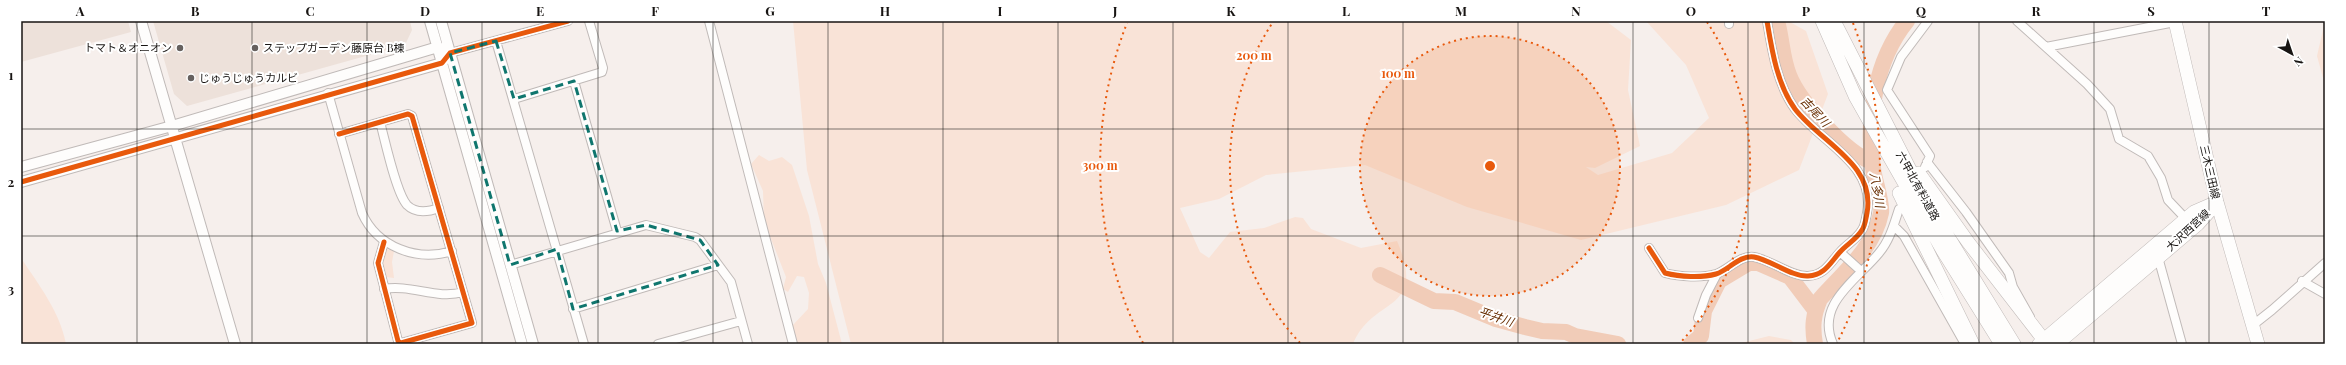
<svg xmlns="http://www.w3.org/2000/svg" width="2346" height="365" viewBox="0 0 2346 365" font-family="'Playfair Display','Noto Sans JP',serif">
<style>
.built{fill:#ede1da}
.green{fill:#f9e3d7}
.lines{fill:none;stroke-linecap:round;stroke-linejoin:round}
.river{stroke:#f1ccb8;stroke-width:16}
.minor-casing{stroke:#c0bab8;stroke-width:10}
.tertiary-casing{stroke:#c0bab8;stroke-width:12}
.primary-casing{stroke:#c0bab8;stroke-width:14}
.minor{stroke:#fefdfc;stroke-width:8}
.tertiary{stroke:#fefdfc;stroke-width:10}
.primary{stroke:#fefdfc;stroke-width:13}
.cycleway-casing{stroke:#fff;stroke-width:8}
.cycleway{stroke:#e8590c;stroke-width:5}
.marked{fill:none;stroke:#0f766e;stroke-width:3;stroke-dasharray:8 5;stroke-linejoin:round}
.grid{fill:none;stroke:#181513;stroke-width:1;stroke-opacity:0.55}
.ring{fill:none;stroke:#e8590c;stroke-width:2;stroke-dasharray:2 4}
.poi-dot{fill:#66615f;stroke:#fff;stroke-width:1.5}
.labels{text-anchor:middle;stroke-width:4;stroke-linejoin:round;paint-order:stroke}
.poi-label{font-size:11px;fill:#181513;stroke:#fff;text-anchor:start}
.street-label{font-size:11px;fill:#181513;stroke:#fff}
.water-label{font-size:12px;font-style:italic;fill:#682d00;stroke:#fff}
.centre{fill:#e8590c;stroke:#fff;stroke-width:2}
.ring-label{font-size:12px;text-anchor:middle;font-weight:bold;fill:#e8590c;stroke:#fff;stroke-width:4;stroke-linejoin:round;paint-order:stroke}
.neatline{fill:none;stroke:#181513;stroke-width:1.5}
.grid-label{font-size:13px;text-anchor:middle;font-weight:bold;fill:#181513}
</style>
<rect width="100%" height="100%" fill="#f6efec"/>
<!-- built -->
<path class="built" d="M21,21h107l3,11 -110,30z
M153,21h257l2,9 -7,15 -218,61 -13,-12z"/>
<!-- green -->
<path class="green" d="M793,21h813l25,19 -3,50 12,56 -45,22 -9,-1 12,8 74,-22 37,-35 -23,-53 -40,-44h142l18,10 22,63 -29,76 -73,35 -145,35 -114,-33 -102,-42 -99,10 -47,24 -39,9 20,44 9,6 21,-26 34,-4 31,-11 8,1 8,11 50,19 36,-7c31,73 -24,54 -44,103h-502l-44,-174z
M2325,21v64l-8,-29z
M759,155l10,6 13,-4 10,8 17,51 9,48 8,19 16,61h-44l-6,-18 16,-17 1,-16 -5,-16 -7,-1 -9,16 -5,-3 3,-12 -22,-56 -1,-30 -12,-27z
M383,248l11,3 -2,11 2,16 -8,-1 -6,-11z
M21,258c18,27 39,54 45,86h-45z
M1769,336l22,4 4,4h-58z"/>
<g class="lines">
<!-- river -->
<path class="river" d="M1777,21c5,18 5,37 12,54 10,26 57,78 83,87
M1380,275l54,26 21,1 41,17 29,8 17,4 24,1 9,4 43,8
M1691,344l10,-8 3,-25 15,-30 30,-18h9l32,14 25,33
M1815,344c-3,-17 -2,-29 5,-45 23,-26 54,-51 61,-86 2,-9 -7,-34 -8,-45 -7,-48 2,-108 34,-147"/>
<!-- minor casing -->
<g class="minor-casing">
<path id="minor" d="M709,21l84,323
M2017,21l70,63 23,25 9,30 29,17 13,22 7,22 18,19
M1729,24v-3
M496,41l88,303
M2046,47l129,-25
M450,53l118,-32
M574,81l43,150
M328,93l34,120c15,34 55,49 90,38
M514,99l88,-27 1,-4 -14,-47
M380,122c5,18 16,71 27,83 9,9 21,7 32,3
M339,134l69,-20 4,2 60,207 -71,20 -3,-2 -20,-78 6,-21
M1927,162l39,50 43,61 4,14 17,30
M1925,167l5,-11 -43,-66 14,-33 27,-36
M1894,226l10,10 61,108
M1649,248l16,25c15,4 37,5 51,1 13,-4 23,-19 38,-17 17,3 38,20 54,19 17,-1 22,-13 32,-24 7,-8 17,-13 22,-22 3,-4 4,-12 5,-17 9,-49 -46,-70 -72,-104 -18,-25 -23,-58 -28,-88
M1840,252l21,19
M2158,257l24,87
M510,265l136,-40 49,12 5,3 31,42 17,62
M2302,281l23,13
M384,289c27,-5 53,11 79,3
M573,309l145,-44
M1698,318l8,-23 11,-21
M2253,325l19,-15 53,-47
M658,344l83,-23
M1833,344c-18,-40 24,-64 46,-91 11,-13 15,-29 20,-44"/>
</g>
<!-- tertiary casing -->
<g class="tertiary-casing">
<path id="tertiary" d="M141,21l94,323
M430,21l92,323
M441,21l92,323
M21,167l151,-41 266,-79 12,6
M21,182l421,-119 8,-10"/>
</g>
<!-- primary casing -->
<g class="primary-casing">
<path id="primary" d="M1822,21l33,75 22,39 66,116 58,93
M1834,21l91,178 89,145
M2175,21l42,181 41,142
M1919,173l49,69 79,102
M1899,193l74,151
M2039,344l155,-132 23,-10
M2057,344l141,-120 17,-19"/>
</g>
<!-- minor -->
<use href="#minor" class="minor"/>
<!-- tertiary -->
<use href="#tertiary" class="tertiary"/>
<!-- primary -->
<use href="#primary" class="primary"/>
<!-- cycleway casing -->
<g class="cycleway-casing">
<path id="cycleway" d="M339,134l69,-20 4,2 60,207 -71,20 -3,-2 -20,-78 6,-21
M21,182l421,-119 8,-10 118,-32
M1649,248l16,25c15,4 37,5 51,1 13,-4 23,-19 38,-17 17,3 38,20 54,19 17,-1 22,-13 32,-24 7,-8 17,-13 22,-22 3,-4 4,-12 5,-17 9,-49 -46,-70 -72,-104 -18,-25 -23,-58 -28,-88"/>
</g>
<!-- cycleway -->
<use href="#cycleway" class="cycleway"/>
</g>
<!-- marked area -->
<path class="marked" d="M496,41l18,58 60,-18 43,150 29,-6 54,15 18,25 -145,44 -16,-60 -47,16 -60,-212z"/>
<!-- grid -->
<path class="grid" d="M137,21v323M252,21v323M367,21v323M482,21v323M598,21v323M713,21v323M828,21v323M943,21v323M1058,21v323M1173,21v323M1288,21v323M1403,21v323M1518,21v323M1633,21v323M1748,21v323M1864,21v323M1979,21v323M2094,21v323M2209,21v323M21,129h2304M21,236h2304"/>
<!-- distance rings -->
<circle cx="1490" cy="166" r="130" fill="#e8590c" fill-opacity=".12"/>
<g class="ring">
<circle cx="1490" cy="166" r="130"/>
<path d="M1300 343A260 260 0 0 1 1273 22M1707 22A260 260 0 0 1 1680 343"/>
<path d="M1143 343A390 390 0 0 1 1127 23M1853 23A390 390 0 0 1 1837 343"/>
</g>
<!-- markers -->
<g class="poi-dot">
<circle cx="180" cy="48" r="4"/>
<circle cx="255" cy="48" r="4"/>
<circle cx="191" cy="78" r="4"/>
</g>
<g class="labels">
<!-- poi labels -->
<g class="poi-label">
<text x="172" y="52" text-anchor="end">トマト＆オニオン</text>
<text x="263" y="52">ステップガーデン藤原台 B棟</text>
<text x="199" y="82">じゅうじゅうカルビ</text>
</g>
<!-- street labels -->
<g class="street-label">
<text transform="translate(2210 172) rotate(77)" y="4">三木三田線</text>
<text transform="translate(1918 186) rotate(61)" y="4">六甲北有料道路</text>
<text transform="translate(2188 230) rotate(-43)" y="4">大沢西宮線</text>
</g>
<!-- water labels -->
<g class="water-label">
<text transform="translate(1815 112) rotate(47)" y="4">吉尾川</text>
<text transform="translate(1877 190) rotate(80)" y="4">八多川</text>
<text transform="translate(1496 317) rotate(19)" y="4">平井川</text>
</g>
</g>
<circle cx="1490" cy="166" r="6" class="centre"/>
<g class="ring-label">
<text x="1254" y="60">200 m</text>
<text x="1398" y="78">100 m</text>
<text x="1100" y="170">300 m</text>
</g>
<!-- border -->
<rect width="2346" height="365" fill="none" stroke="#ffffff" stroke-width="44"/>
<!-- north arrow -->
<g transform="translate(2292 54) rotate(140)" stroke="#ffffff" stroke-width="3" paint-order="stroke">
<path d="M0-3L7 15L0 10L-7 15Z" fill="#181513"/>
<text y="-6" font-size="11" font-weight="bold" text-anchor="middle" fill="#181513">N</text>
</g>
<rect x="22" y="22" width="2302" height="321" class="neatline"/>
<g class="grid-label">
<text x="80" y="16">A</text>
<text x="195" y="16">B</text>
<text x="310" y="16">C</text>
<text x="425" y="16">D</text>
<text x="540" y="16">E</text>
<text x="655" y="16">F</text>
<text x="770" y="16">G</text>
<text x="885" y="16">H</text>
<text x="1000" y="16">I</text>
<text x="1115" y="16">J</text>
<text x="1231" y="16">K</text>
<text x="1346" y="16">L</text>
<text x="1461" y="16">M</text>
<text x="1576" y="16">N</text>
<text x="1691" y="16">O</text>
<text x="1806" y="16">P</text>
<text x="1921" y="16">Q</text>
<text x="2036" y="16">R</text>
<text x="2151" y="16">S</text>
<text x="2266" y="16">T</text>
<text x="11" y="80">1</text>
<text x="11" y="187">2</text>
<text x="11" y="294">3</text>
</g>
</svg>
